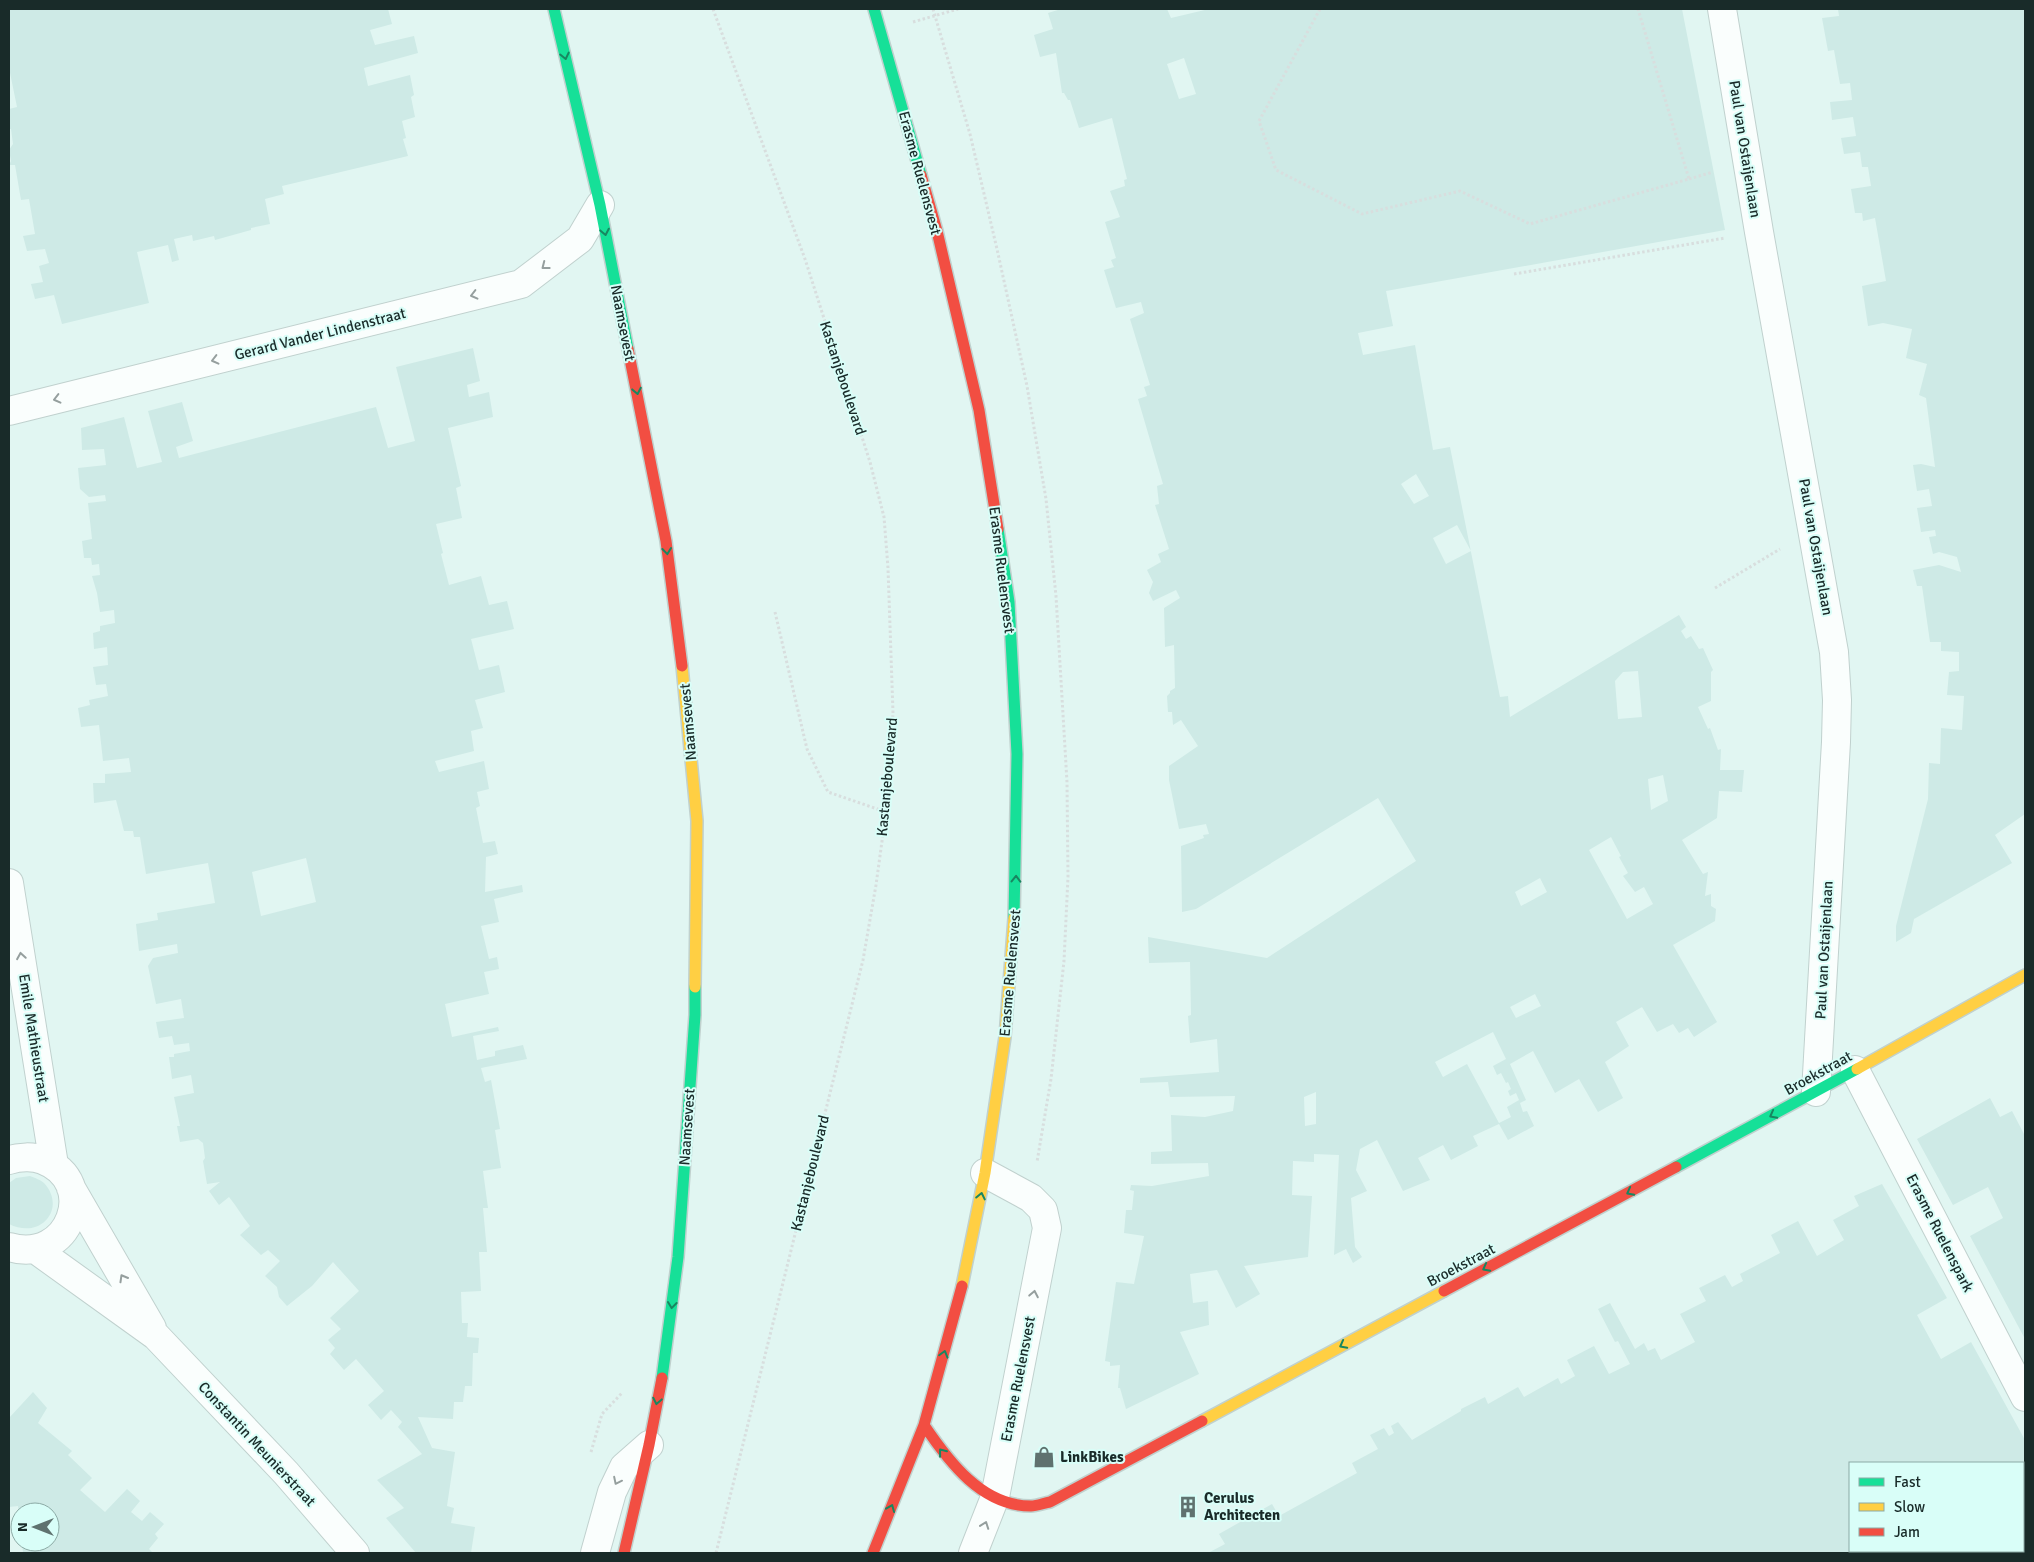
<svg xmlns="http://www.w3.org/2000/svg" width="2034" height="1562" viewBox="0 0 2034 1562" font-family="Signika,sans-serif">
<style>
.green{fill:#ceeae6;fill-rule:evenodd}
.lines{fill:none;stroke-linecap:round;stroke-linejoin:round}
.street-casing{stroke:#c0d1ce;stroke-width:30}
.fast-casing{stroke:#c0d1ce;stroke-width:14}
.slow-casing{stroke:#c0d1ce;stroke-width:14}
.jam-casing{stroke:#c0d1ce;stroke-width:14}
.path{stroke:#d8dede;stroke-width:3;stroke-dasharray:2.5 2.5;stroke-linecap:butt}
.street{stroke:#fafefd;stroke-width:28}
.fast{stroke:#16e098;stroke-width:11}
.slow{stroke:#ffcf43;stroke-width:11}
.jam{stroke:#f24e42;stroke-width:11}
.oneway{stroke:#188660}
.oneway2{stroke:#959f9e}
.labels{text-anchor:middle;stroke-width:4;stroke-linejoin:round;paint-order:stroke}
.street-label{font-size:15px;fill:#192b29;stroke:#d9fef8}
.poi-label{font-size:15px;font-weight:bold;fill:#192b29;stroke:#d9fef8;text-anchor:start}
</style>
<rect width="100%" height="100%" fill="#e1f6f2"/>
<!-- green -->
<path class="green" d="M9,9h379l4,15 -22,6 5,15 39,-9 4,17 -54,15 4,18 42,-11 4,20 -3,2 4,20 -13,4 4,17 -3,1 5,17 -126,30 2,8 -19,5 5,25 -19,4v2l-36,10 -1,-4 -21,5 -1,-6 -18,4 5,21 -7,2 -4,-17 -31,7 12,51 -87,21 -8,-29 -19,4 -4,-15 12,-2 -4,-16 10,-3 -4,-14 -18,2 -4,-15 12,-2 -6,-35 -8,1 -6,-35h-6l2,-4 -2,-11 4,-6 -2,-15h-2v-20l8,-2 -8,-39z
M1061,9h106l4,9 38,-9h473l43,221 -339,61 7,35 -35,7 5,22 52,-10 18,105 17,-3 50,250 8,-1 2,21 169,-102 7,12 -5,4 5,8 5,-3 8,13 4,-1 10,22 -2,2v29l-13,6 10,22 2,-1 8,22 3,-1 -1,21h24l-2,22 -23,-1 -2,27 -35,22 21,34 5,-2 -3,24 6,-2v12l5,3 -1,12 -42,24 44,77 -23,15 -6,-9 -9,5 -6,-9 -16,8 -15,-25 -26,15 13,24 -24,16 18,36 -25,14 -19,-33 -24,14 -22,-42 -23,13 16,36 -6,3 3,9 4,-1 7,15 -26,14 -9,-16 -26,12 5,10 -27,14 -8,-15 -25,13 12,22 -27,11 -26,-51 -17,9 -4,21 11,21 -16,7 4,49 7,10 -9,6 -7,-14 -12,6 5,-100 -25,-1v8l-21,-1 -1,34 20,1 -4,61 -64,9 16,28 -24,14 -19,-38 -27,4 3,29 15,-2 1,24 -29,7 19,42 -73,35 -6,-21h-2l2,-23 -10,1v-4l-5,-1 11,-79 18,2 10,-48 -20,-3 2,-23h6l2,-19 -4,-1 1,-5 21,1 57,-10 -1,-13 -57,1v-12l21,-1 -1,-36 34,2 28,-6 2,-15 -65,1 -2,-15 -28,1v-5l79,-6 -2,-33 -27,4 -2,-27 3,-1 -1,-53 -41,1 -1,-26 119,21 149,-97 -38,-63 -182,111 -14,3 -1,-66 23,-8 -1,-3 6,-1 -3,-10 -27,5 -10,-49v-14l29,-20 -17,-26 -8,5 -1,-13h-4l-1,-16 3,-3v-2l5,-3 -1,-43 -9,2 -1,-39 16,-10 -4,-8 -23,11 -4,-8 4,-11 -6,-12 14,-8 -3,-8 11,-5 -14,-44 4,-1 -2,-18 6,-2 -25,-85 9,-3 -3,-9 6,-2 -20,-66 14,-6 -3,-11 -25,6 -12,-38 10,-3 -3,-7 5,-2 -11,-36 15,-5 -10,-26 15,-5 -1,-6 3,-1 -15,-61 -33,10 -9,-28h-2l-4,-7h-2l-6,-40 -16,4 -6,-22 19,-6 -5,-16zM1184,58l12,36 -17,5 -12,-35zM1416,474l13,22 -15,8 -13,-20zM1457,525l14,26 -25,13 -13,-26zM1638,671l4,46 -24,2 -3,-38 8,-9zM1663,775l5,26 -17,9 -3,-31zM1611,837l10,19 -2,1 9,16 -5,3 12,16 9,-5 9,17 -26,15 -38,-69zM1540,878l7,14 -26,14 -6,-14zM1535,994l6,12 -25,12 -6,-11zM1493,1032l13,27 -13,7 4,9 4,-2 5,10 2,-1 3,7 -3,2 2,5 6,-3 3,7 -12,7 4,10 -12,6 -32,-59 -24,13 -8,-15zM1316,1092v32l-11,2 -1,-29z
M1838,9h187v805l-30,21 17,28 -98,56 -3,14 -15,9v-16l32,-127 1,-36 11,1 1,-36 21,2 2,-34 -17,-1 2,-23 10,-1v-19l-18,-1v-9h-11l-8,-56h-5l-4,-16 26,-5 22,7 -4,-15 -18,-5 -6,2 -4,-17 7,-1 -1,-6 -14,2 -4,-24 15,-2 -3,-17 -12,2 -4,-26 8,-1 14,3 -9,-69 -7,-3 8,-31 -21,-6 6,-29 -29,-6 -15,3 -6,-40 24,-5 -11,-63 -12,3 -1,-8h-7l-4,-24 20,-3 -3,-19h-6l-2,-15 -16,2 -3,-16 15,-2 -3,-19 -21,3 -2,-18 22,-2 -2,-17 -10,1 -6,-34 -6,1 -6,-33 17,-2z
M473,348l7,33 -13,4 2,12 20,-5 4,25 -45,11 13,58 -5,2 6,30 -26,6 7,29 -2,1 8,31 32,-9 8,29 18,-4 7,28 -43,10 8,31 20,-5 6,27 -30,8 8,28 -12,3 3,20 -39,10 4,11 45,-11 5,28 -12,3 3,14 -4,2 7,35 12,-2 3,13 -12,3 -1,35 37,-7 1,7 -29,7 5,23 -18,4 8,33 8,-2 2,12 -15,3 5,22 -44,10 7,33 46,-10 1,4 -26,5 4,24 18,-4v-5l28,-6 4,14 -46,9 4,14 6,-2 9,49 -5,1 6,38 -18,3 5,37h-5l4,44h-8l2,39 -20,1 1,31h6l-1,14 12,1 -1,15h-5l-1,33h-7l-2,16h-9l-1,17 -35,-2 14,31 23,4 -8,54 7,2 -3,15 24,4 -4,26h-55l-30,-35 18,-10 -27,-28 45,-26 -24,-27 4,-5 -11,-12 -10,10 -13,-15 16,-14 -28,-32 -12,11 -14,-16 5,-6 -7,-8 13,-11 -11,-11 29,-27 -26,-29 -21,24 -25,20 -8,-9 -2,-10 -12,-11 15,-15 -12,-11 -7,5 -21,-20 10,-9c-8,-10 -13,-19 -21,-29l-10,8 -10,-14 11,-9 -13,2 -4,-23 2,-3 -2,-15 -5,-4 -18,3 -3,-16h3l-6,-29 20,-4 -3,-18 -19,4 -3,-22h5v-3l16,-3 -1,-8 -15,2 -2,-9 -13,2 -3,-16 28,-4 -3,-19 -25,5 -8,-38 5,-8 25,-5 -1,-9 -38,7 -3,-27 22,-4 -1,-7 58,-10 -7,-40 -62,11 -6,-37h-6l-1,-6h-9l-8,-31 -22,3 -1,-20h12v-9l26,-2 -2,-14 -26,3 -4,-36 -18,2 -3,-19 12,-3 -1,-5 19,-4 -2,-12 -10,1 -3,-18 15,-2 -1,-18 -13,2 -1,-16 7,-2v-5l15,-3 -1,-13 -14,2 -3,-19 -5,-17 8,-1 -1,-11 -7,1 -1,-7h-7l-2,-17 10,-2 -4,-36 18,-2 -1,-6 -16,2 -9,-8 -2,-21 28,-3 -2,-16 -22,1 -1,-22 43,-11 13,51 25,-6 -14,-51 34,-9 11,39 -17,6 3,11 197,-51 12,41 27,-7 -19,-74zM306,858l10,44 -55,14 -9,-44z
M1990,1098l10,19 12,-6 13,25v203l-55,-103 33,-18 -15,-31 -35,18 -36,-66z
M30,1176c5,2 11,4 14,7 23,25 -3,57 -35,41v-41l7,-5z
M1882,1184l65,114 -30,17 24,44 30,-17 54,98v113h-817l17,-9 -6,-10 53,-30 7,12 78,-43 -5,-10 26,-14 -8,-14 14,-7 5,8 5,-3 -3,-7 7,-4 14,18 49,-29v-2l24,-12 3,7 30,-17 6,10 34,-19 3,6 14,-8 -8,-16 27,-14 15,28 21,-10 -12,-23 -3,1 -17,-33 12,-6 25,46 9,-6 4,8 7,-3 6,12 34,-18 -15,-28 26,-13 -7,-13 26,-13 7,12 11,-6 -3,-7 40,-21 -9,-18 27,-14 19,35 27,-16 -11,-20 26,-14 -5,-10zM1850,1463h173v88h-173z
M33,1392l14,16 -9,15 34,28 -4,4 24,23 -12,12 25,22 22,-23 13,12 -9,11 11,9 8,-9 14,12 -9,10 3,4 -9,11 4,4h-130l-1,-11h28v-30h-30v12l-2,-18 -9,1v-89z"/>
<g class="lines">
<!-- street casing -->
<g class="street-casing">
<path id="street" d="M1722,9l37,223 75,420 3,48 -1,42 -20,350
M9,411l512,-127 59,-45 20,-34
M9,883l45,282
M1855,1070l170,327
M9,1160c10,-3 24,-4 34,0 57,22 27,105 -34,87
M71,1188l81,140
M35,1249l121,87 130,137 69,80
M595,1553l17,-61 12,-25 25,-22
M973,1553l22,-56 52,-269 -4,-18 -12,-12 -46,-25"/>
</g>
<!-- fast casing -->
<g class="fast-casing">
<path id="fast" d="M554,9l46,196 28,144
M874,9l47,166
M998,529l11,73 8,152 -3,164
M1676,1167l181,-98
M662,1378l16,-121 17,-242v-28"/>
</g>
<!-- slow casing -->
<g class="slow-casing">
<path id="slow" d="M682,666l15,155 -2,166
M1857,1069l168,-94
M962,1286l23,-113 20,-136 9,-119
M1202,1421l242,-130"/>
</g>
<!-- jam casing -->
<g class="jam-casing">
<path id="jam" d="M921,175l16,56 42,179 19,119
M628,349l38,192 16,125
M1444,1291l232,-124
M924,1425c25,37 58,81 107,81 6,0 13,-3 19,-4l152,-81
M624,1553l25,-108 13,-67
M873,1553l51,-128 38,-139"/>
</g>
<!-- path -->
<path class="path" d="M713,9l92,250 65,203 14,55 4,51 5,145 -7,99 -10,73 -13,75 -147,593
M933,9l37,125 27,115 30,137 19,113 10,97 11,186 1,95 -4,84 -13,118 -14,83
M1320,9l-61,112 17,49 86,44 98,-23 70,33 159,-45 -51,-170
M913,22l45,-13
M1689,179l24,-7
M1514,274l211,-36
M1715,588l65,-39
M775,612l32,137 21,43 58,20
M591,1452l11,-38 20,-21"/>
<!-- street -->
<use href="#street" class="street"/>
<!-- fast -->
<use href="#fast" class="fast"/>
<!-- slow -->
<use href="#slow" class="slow"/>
<!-- jam -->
<use href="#jam" class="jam"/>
</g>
<!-- one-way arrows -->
<defs><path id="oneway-chevron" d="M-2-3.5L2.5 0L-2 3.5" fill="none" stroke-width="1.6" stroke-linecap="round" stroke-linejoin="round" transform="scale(1.25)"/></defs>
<g class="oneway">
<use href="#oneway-chevron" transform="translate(565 56) rotate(77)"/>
<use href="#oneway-chevron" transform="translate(605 232) rotate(79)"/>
<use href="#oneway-chevron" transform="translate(637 391) rotate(79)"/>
<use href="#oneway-chevron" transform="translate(667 551) rotate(83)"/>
<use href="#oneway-chevron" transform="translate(1016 879) rotate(-89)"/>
<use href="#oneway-chevron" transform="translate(1773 1115) rotate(152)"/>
<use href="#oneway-chevron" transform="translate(1630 1192) rotate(152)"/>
<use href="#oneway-chevron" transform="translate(981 1196) rotate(-78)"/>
<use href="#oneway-chevron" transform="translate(1486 1268) rotate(152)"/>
<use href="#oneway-chevron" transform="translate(672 1305) rotate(97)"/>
<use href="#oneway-chevron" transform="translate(1343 1345) rotate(152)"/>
<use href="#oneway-chevron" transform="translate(944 1354) rotate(-74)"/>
<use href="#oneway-chevron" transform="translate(657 1401) rotate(101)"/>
<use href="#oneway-chevron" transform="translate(942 1452) rotate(-128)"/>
<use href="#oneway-chevron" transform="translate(891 1508) rotate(-68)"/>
</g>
<g class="oneway2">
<use href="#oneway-chevron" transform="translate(545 266) rotate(142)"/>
<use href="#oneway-chevron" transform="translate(474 295) rotate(166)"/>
<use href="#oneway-chevron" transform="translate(215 360) rotate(166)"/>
<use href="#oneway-chevron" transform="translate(57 399) rotate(166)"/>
<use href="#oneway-chevron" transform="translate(21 956) rotate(-99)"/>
<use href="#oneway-chevron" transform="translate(123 1278) rotate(-120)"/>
<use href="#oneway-chevron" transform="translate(1034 1294) rotate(-79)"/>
<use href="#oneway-chevron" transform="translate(617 1481) rotate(116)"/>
<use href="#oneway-chevron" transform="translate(985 1525) rotate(-70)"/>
</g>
<!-- icons -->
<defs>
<g id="shop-bare" transform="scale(1.725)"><path d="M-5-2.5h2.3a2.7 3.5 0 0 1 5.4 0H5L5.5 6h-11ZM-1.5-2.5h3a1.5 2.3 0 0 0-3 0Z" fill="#5f726f" stroke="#d9fef8" stroke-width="2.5" paint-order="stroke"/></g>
<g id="building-bare" transform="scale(1.725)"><path d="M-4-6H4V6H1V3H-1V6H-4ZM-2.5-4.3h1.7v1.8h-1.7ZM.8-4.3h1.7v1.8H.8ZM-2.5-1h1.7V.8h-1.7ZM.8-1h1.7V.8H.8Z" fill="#5f726f" stroke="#d9fef8" stroke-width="2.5" paint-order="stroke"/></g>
</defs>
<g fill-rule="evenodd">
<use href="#shop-bare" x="1044" y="1457"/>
<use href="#building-bare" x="1188" y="1507"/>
</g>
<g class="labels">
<!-- street labels -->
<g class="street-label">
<text transform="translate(1745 149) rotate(81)" y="5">Paul van Ostaijenlaan</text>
<text transform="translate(920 173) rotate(75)" y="5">Erasme Ruelensvest</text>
<text transform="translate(623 323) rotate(79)" y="5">Naamsevest</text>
<text transform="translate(320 334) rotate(-14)" y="5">Gerard Vander Lindenstraat</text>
<text transform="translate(843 378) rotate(72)" y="5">Kastanjeboulevard</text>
<text transform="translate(1816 547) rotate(80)" y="5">Paul van Ostaijenlaan</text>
<text transform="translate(1002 570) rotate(83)" y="5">Erasme Ruelensvest</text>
<text transform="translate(688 722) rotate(-95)" y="5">Naamsevest</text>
<text transform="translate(887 777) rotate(-85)" y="5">Kastanjeboulevard</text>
<text transform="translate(1824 950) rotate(-87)" y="5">Paul van Ostaijenlaan</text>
<text transform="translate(1010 973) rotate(-85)" y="5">Erasme Ruelensvest</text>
<text transform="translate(34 1038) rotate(81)" y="5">Emile Mathieustraat</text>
<text transform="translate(1818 1073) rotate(-29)" y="5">Broekstraat</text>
<text transform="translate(687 1127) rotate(-86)" y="5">Naamsevest</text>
<text transform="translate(810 1173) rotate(-76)" y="5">Kastanjeboulevard</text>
<text transform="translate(1940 1233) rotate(63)" y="5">Erasme Ruelenspark</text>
<text transform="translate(1461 1265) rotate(-28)" y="5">Broekstraat</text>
<text transform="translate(1018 1379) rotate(-79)" y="5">Erasme Ruelensvest</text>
<text transform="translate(257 1444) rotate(47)" y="5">Constantin Meunierstraat</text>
</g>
<!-- poi labels -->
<g class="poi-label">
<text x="1060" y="1462">LinkBikes</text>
<text x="1204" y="1503">Cerulus<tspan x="1204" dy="17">Architecten</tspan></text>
</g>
</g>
<!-- border -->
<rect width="2034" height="1562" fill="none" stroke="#192b29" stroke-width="20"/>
<!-- legend -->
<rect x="1849" y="1462" width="175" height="90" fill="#d9fef8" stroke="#8caaa5"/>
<rect x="1859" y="1478" width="25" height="8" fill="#16e098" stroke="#8caaa5"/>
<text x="1894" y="1487" font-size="15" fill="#192b29">Fast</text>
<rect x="1859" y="1503" width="25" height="8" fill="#ffcf43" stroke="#8caaa5"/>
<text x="1894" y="1512" font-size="15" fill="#192b29">Slow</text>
<rect x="1859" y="1528" width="25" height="8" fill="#f24e42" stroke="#8caaa5"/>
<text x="1894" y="1537" font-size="15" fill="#192b29">Jam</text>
<!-- north arrow -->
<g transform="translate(35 1527) rotate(270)"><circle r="24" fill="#d9fef8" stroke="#8caaa5"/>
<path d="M0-4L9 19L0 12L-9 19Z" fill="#5f726f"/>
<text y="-8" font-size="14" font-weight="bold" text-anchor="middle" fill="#192b29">N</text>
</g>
</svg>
